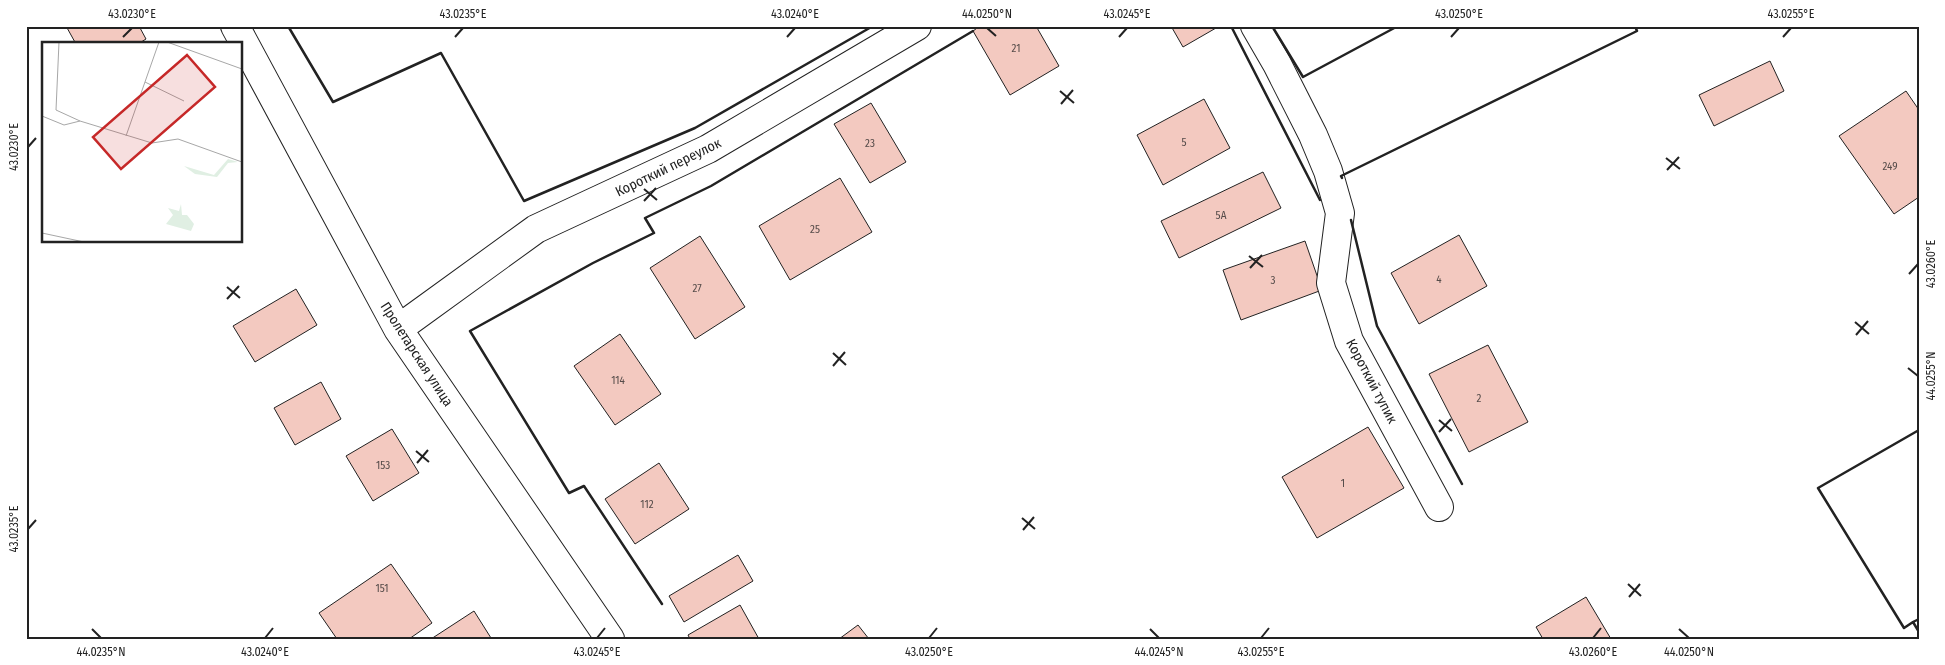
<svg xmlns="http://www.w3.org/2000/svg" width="1945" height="665" viewBox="0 0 1945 665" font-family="'Fira Sans Condensed',sans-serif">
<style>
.building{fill:#f3c9c0;stroke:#222}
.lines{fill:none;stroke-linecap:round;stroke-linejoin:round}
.minor-casing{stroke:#222;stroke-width:30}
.minor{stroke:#fff;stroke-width:28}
.wall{stroke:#222;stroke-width:2.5}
.ticks{fill:none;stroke:#222;stroke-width:2}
.labels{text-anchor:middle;stroke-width:4;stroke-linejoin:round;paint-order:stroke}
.number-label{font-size:11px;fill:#564c4a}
.street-label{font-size:14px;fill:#222;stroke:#fff}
.inset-road{fill:none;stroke:#a7a7a7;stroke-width:1}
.view{fill:#c62828;fill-opacity:0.15;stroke:#c62828;stroke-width:2.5}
.inset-edge{fill:none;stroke:#222;stroke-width:2.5}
.neatline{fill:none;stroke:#222;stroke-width:2}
.ticks-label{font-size:12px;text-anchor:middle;fill:#222}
</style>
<rect width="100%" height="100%" fill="#fff"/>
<!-- building -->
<path class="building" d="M66,26h73l7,13 -8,5h-62z
M980,26h56l23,40 -49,29 -37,-64z
M1171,26h44l1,2 -33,19z
M1770,61l14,30 -70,35 -15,-31z
M1906,91l13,19v87l-25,17 -55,-78z
M1204,99l26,49 -67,37 -26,-50z
M871,103l35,59 -36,21 -36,-59z
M1263,172l18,36 -102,50 -18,-37z
M840,178l32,54 -82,48 -31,-54z
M1459,235l28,51 -68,38 -28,-51z
M700,236l45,71 -50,32 -45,-71z
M1305,241l17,49 -81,30 -18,-50z
M296,289l21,36 -62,37 -22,-36z
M620,334l41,60 -46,31 -41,-59z
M1488,345l40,77 -59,30 -40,-78z
M321,382l20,37 -46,26 -21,-37z
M1368,427l36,61 -87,50 -35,-61z
M392,429l27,44 -46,28 -27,-45z
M659,463l30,46 -54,35 -30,-45z
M738,555l15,26 -69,41 -15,-26z
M391,564l41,59 -23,16h-72l-18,-26z
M1586,597l25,42h-68l-7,-12z
M740,605l19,34h-69l-2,-4z
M474,611l17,27 -60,1z
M858,625l11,14h-30z"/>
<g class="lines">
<!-- minor casing -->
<g class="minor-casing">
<path id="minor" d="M235,26l163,303 212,310
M1255,26l22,38 36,71 15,36 12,42 -9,70 18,58 90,166
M398,329l138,-100 172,-80 209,-123"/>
</g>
<!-- minor -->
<use href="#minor" class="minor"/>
<!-- wall -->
<path class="wall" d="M288,26l45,76 108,-49 83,148 171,-73 178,-102
M1231,26l89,174
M1272,26l31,51 95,-51
M1342,178l-1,-2 296,-145 -2,-5
M1351,220l26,106 85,158
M662,604l-78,-118 -15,7 -99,-162 123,-68 61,-30 -9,-15 66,-32 262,-155
M1919,619l-6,3 6,10
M1913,622l-9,6 -86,-140 101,-58"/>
</g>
<!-- ticks -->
<path class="ticks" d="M987,28l9,8M123,37l9,-9M455,37l8,-9M787,37l8,-9M1119,37l8,-9M1451,37l8,-9M1783,37l8,-9M1060,91l14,12M1061,104l12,-14M28,147l8,-9M1666,158l14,11M1667,170l12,-13M644,189l13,11M644,201l12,-13M1249,256l14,11M1250,268l12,-13M1909,274l9,-10M227,287l13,11M227,299l12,-13M1855,322l14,12M1856,335l12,-14M833,353l13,12M833,366l12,-14M1908,368l10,8M1439,420l13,11M1439,432l12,-13M416,451l13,11M417,463l11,-13M1022,518l13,11M28,529l8,-9M1023,530l11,-13M1628,584l13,12M1629,597l11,-13M92,629l9,9M1150,629l9,9M1679,629l10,9M265,638l8,-10M597,638l8,-10M929,638l8,-10M1261,638l8,-10M1593,638l8,-10"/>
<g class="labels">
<!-- number labels -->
<g class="number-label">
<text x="1016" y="52">21</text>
<text x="1184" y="146">5</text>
<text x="870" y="147">23</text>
<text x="1890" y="170">249</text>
<text x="1221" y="219">5А</text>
<text x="815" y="233">25</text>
<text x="1439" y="283">4</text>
<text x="1273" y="284">3</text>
<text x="697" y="292">27</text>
<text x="618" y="384">114</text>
<text x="1479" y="402">2</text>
<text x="383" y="469">153</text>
<text x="1343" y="487">1</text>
<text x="647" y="508">112</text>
<text x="382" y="592">151</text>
</g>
<!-- street labels -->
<g class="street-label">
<text transform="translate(668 167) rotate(-26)" y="5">Короткий переулок</text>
<text transform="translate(417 354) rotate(57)" y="5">Пролетарская улица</text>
<text transform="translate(1372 381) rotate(62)" y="5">Короткий тупик</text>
</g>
</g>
<!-- overview -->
<g transform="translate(42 42)">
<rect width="200" height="200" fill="#fff"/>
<path d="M186,117l10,3 -10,1 -11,14 -22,-3 -11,-8 30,9zM139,162l1,11h5l7,9 -3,7 -25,-7 7,-9 -5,-7 11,3z" fill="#e0efe3"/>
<path class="inset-road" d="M17,0l-3,68 24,11M125,0l75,27M103,40l39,19M0,74l22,9 16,-4 72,22 26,-4 64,23M84,94l33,-94M0,191l42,9"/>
<path class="view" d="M145,13l28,32 -94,82 -28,-32z"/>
<rect width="200" height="200" class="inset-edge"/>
</g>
<!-- border -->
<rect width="1945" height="665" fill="none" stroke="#ffffff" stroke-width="55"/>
<rect x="28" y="28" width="1890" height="610" class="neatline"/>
<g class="ticks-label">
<text x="132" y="18">43.0230°E</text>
<text x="463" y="18">43.0235°E</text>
<text x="795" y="18">43.0240°E</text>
<text x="987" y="18">44.0250°N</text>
<text x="1127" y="18">43.0245°E</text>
<text x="1459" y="18">43.0250°E</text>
<text x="1791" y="18">43.0255°E</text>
<text transform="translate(14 147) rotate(-90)" y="4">43.0230°E</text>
<text transform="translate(1931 264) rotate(-90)" y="4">43.0260°E</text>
<text transform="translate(1931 376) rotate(-90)" y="4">44.0255°N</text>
<text transform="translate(14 529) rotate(-90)" y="4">43.0235°E</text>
<text x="101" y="656">44.0235°N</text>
<text x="265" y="656">43.0240°E</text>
<text x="597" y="656">43.0245°E</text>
<text x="929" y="656">43.0250°E</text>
<text x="1159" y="656">44.0245°N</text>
<text x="1261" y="656">43.0255°E</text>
<text x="1593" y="656">43.0260°E</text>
<text x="1689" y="656">44.0250°N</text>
</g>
</svg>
